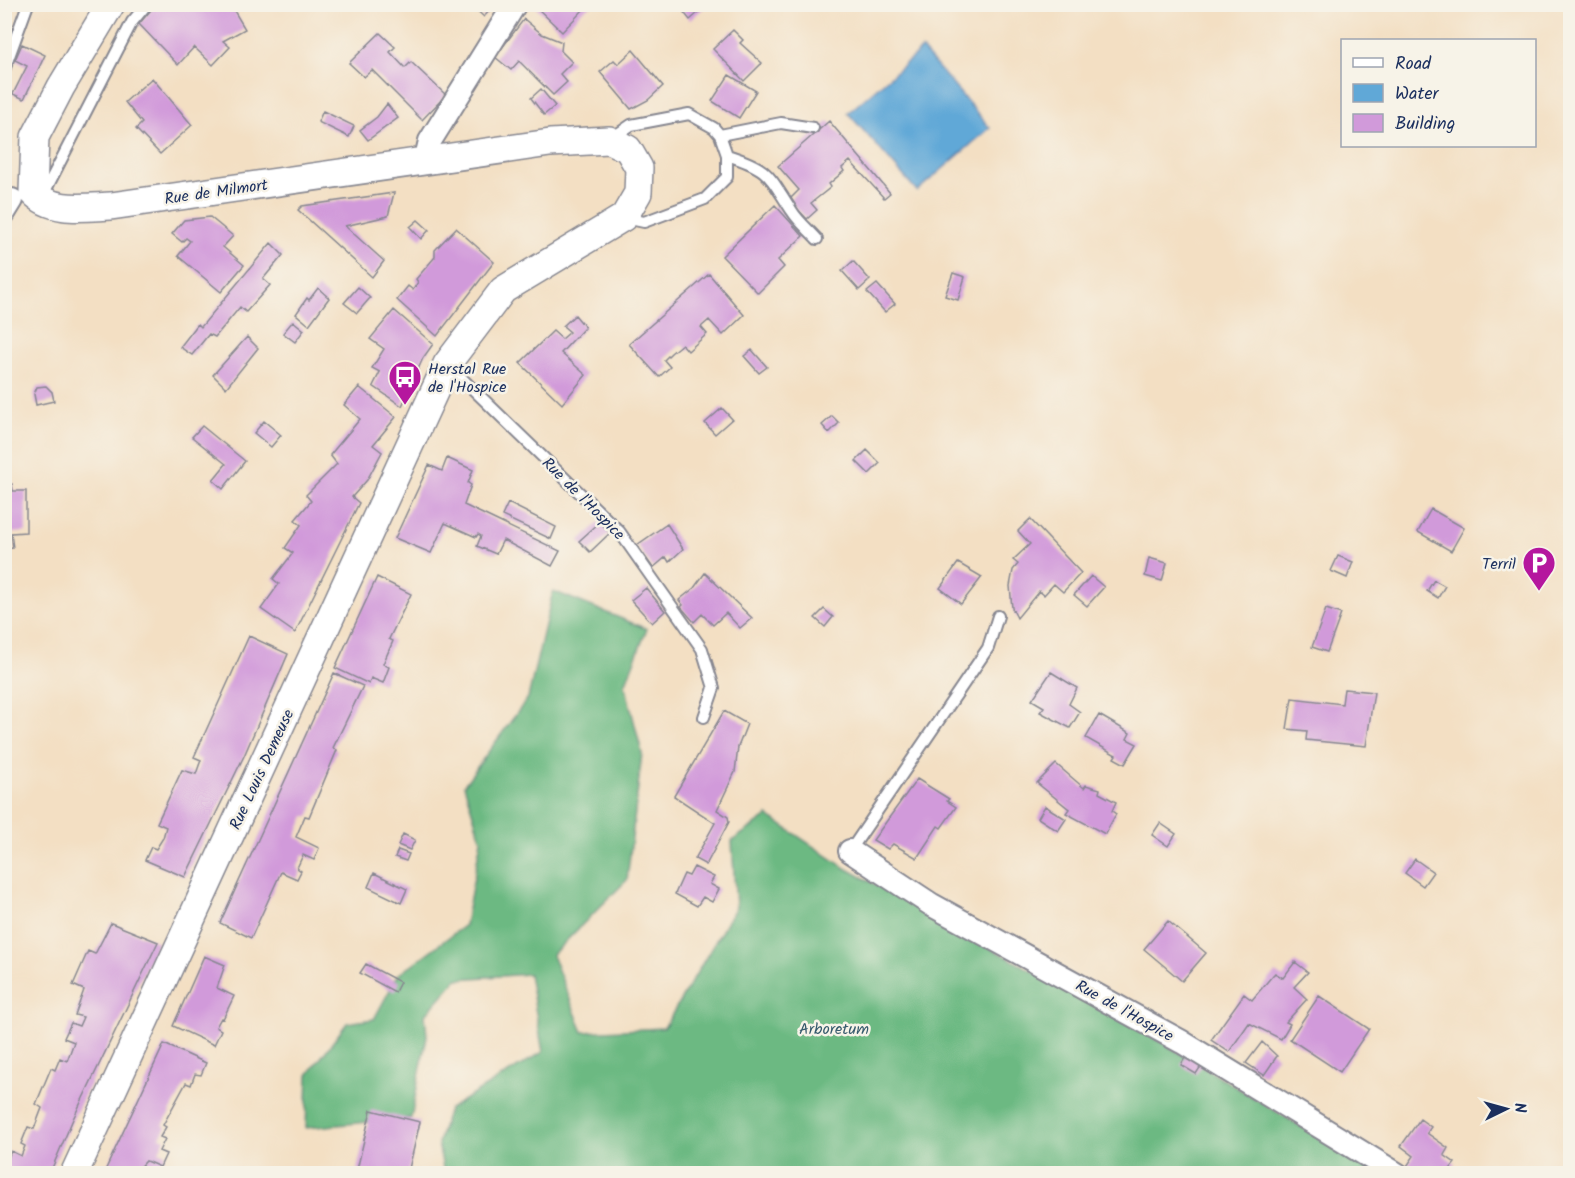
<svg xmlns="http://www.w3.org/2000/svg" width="1575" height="1178" viewBox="0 0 1575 1178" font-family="Kalam,sans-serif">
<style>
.forest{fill:#6cb982;stroke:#447470;stroke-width:1.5}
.water{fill:#60a8d7;stroke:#3e6c9a;stroke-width:1.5}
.building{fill:#d19ada}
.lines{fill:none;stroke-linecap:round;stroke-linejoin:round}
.service-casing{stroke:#878790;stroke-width:14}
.minor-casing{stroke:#878790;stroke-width:26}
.tertiary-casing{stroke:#878790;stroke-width:30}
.service{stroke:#fff;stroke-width:10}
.minor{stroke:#fff;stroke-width:22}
.tertiary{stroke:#fff;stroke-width:27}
.labels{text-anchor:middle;stroke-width:5;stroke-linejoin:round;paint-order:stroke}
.street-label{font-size:16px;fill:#1b2f5e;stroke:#f7f3e8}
.poi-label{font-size:16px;fill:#1b2f5e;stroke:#f7f3e8;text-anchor:start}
.park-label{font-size:16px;fill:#365a6d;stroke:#f7f3e8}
</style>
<rect width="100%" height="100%" fill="#f7f3e8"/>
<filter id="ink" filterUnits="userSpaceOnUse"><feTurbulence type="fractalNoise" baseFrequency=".0167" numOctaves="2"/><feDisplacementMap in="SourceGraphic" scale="12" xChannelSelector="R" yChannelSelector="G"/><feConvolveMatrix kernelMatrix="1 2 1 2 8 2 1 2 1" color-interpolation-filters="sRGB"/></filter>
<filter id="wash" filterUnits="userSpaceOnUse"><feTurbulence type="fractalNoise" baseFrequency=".008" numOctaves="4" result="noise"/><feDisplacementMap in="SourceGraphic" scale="24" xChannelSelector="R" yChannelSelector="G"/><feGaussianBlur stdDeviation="1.35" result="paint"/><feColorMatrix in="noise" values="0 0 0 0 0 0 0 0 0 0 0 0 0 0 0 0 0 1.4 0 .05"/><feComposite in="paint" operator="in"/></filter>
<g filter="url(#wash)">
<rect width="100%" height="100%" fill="#f3dfc3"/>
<!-- forest -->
<path class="forest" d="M553,591l94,38 -22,56 17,68 -15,127 -75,75 31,77 81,-4 72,-121 -4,-66 36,-25 76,51 324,179 210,127h-934l-6,-30 11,-34 94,-57 -14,-78 -72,5 -32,36 2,21 -16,82 -105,10 2,-53 39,-52 27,-4 24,-44 67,-50 16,-85 -17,-55 64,-87z"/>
<!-- water -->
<path class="water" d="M922,49l68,79 -73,63 -69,-78z"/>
<g id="blocks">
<!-- building -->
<path class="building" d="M156,4h74l15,25 -22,12 7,6 -17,18 -19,-18 -16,18 -39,-41z
M470,4h25l-11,13z
M533,4h62l-12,6 -21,22z
M689,4h19l-18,16 -8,-10z
M524,19l18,15 20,8 -1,9 11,11 -12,12 7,8 -14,13 -34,-34 -8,9 -16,-13z
M733,30l10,10 -3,3 22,20 -18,18 -31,-32z
M380,33l15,14 -5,5 15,16 6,-6 35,33 -24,25 -50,-50 -8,7 -15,-14z
M22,44l23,11 -21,44 -11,-5 14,-28 -12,-6z
M633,50l30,36 -15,14 -17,9 -31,-37 14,-12 4,4z
M729,75l27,16 -17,27 -27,-17z
M152,78l40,47 -32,29 -24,-25 6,-6 -17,-21z
M541,89l14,17 -11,9 -13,-17z
M387,104l11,14 -30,22 -8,-10 17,-13z
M323,111l31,15 -5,11 -31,-15z
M829,121l61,72 -6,5 -34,-37 -8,7 2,3 -15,13 2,3 -20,16 6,7 -10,9 -18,-19 10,-10 -21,-24z
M394,193l-6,23 -43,10 39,35 -12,16 -74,-67 4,-4z
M775,205l28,31 -25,24 6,7 -26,26 -36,-37z
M210,217l23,19 -10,11 21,18 -23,27 -43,-36 12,-15 -4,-3 -4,4 -10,-8 12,-14z
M418,220l11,10 -8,9 -11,-12z
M456,228l38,34 -57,74 -40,-36 11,-14 5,4 5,-8 -2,-3 19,-22v-7z
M271,243l12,12 -20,24 7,6 -24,27 -6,-5 -25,30 -6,-3 -17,21 -12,-8 18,-23 3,3z
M853,261l17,19 -11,10 -17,-19z
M953,273l12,4 -7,23 -13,-4z
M709,274l35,41 -21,20 -14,-15 -8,7 6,7 -19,17 -6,-7 -11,9 -7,7 6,7 -11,10 -30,-33z
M877,284l18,20 -10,8 -18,-20z
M358,287l12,11 -13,15 -13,-10z
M318,288l11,10 -20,27 -13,-11 11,-16 2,2z
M394,310l39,34 -10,14 -21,48 -29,-20 7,-14 -8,-4 12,-19 -14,-10z
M575,315l10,12 -24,26 25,22 -24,29 -42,-41 33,-32 9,8 8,-7 -7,-6z
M293,321l11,9 -9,12 -12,-9z
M247,337l11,11 -32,40 -13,-13z
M752,350l15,17 -8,6 -15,-17z
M46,386l6,6 2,9 -18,4 -2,-11 3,-7z
M359,387l37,30 -23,28 9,7 -15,28 -15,17 7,6 -64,130 -34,-24 18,-25 -6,-5 20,-26 -8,-5 16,-23 -6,-5 16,-19 -5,-6 31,-31 -7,-9 30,-36 -16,-14z
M722,408l10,11 -17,15 -10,-11z
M832,416l7,7 -10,10 -7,-8z
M264,421l17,14 -10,12 -17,-14z
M202,426l43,35 -22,28 -10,-9 13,-16 -34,-27z
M867,450l13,13 -11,11 -13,-13z
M447,458l26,12 -5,13 3,2 -7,20 96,46 -8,15 -49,-26 -7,14 -19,-8 4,-10 -3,-2 -2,3 -31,-14 -14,30 -36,-15 34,-73 13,6z
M4,484h8l1,7h13v41l-15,1 2,15 -9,1z
M508,503l48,24 -5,12 -49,-23z
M1431,509l33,19 -13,23 -33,-19z
M1030,519l51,54 -18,19 -9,-8 -10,11 -5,-4 -22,27 -5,-10 -2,-22 3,-16 5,-6 -5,-4 17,-16 -12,-13z
M600,522l10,11 -20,19 -11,-11z
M667,524l16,25 -14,13 -3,-5 -13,11 -16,-23z
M1338,556l15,6 -6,16 -16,-7z
M1149,558l18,5 -5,18 -17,-5z
M958,563l24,14 -21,27 -21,-16z
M705,573l47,45 -12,10 -14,-15 -13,12 -11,-11 -8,8 -13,-15 2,-2 -4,-5 15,-12z
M1091,576l13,11 -17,19 -13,-11z
M377,577l34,17 -22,45 4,2 -10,23 6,3 -6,16 -12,-5 -2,6 -34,-16z
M1434,580l11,6 -7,12 -11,-7z
M646,588l19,23 -13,12 -21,-23z
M824,609l9,8 -8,10 -10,-9z
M1326,609l15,5 -14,38 -15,-5z
M249,636l39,18 -44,102 -59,121 -40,-17 6,-13 5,2 7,-11 3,-11 -9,-4 25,-53 14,4 5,-14 -7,-3z
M1051,672l26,16 -8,16 11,8 -10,16 -30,-16 4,-5 -12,-7z
M334,673l29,13 -30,62 4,2 -28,67 -4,-1 -9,21 23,11 -5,12 -11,-5 -6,13 4,3 -4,8 -16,-7 -30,66 -31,-15z
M1344,689l30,3 -8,54 -60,-6 1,-9 -20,-2 5,-31 50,6z
M724,711l23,13 -9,23 -3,25 -18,38 11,7 1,5 -23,43 -11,-6 20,-36 -41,-27z
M1099,715l31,18 -3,6 10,5 -12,20 -11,-6 2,-3 -30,-17z
M1056,764l28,24 2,-3 14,4 -1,4 17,9 -4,9 4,3 -11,20 -39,-21 3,-4 -32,-26z
M917,779l32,20 -2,2 9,6 -15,21 -3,-2 -21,32 -24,-14 -5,5 -15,-9z
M1045,806l21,13 -8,12 -20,-13z
M1160,823l16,11 -8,12 -16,-11z
M403,834l12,6 -5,10 -12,-5z
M398,850l11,4 -3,7 -11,-4z
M1415,859l18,13 -10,14 -18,-13z
M694,867l20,10 -4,7 9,5 -7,13 -9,-5 -6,9 -22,-12 9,-20 5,2z
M374,873l33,16 -6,14 -33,-16z
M1168,921l38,32 -24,28 -38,-32z
M111,923l47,19 -85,177 -23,54h-39l2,-3 -8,-5 6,-14 10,5 4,-10 -4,-2 7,-17 6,2 8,-21 -6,-4 15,-36 4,2 5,-12 7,3 7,-19 -10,-4 7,-15 8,3 4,-9 -8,-2 9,-25 -11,-5 15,-34 7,3z
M204,956l21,9 -8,23 17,8 -11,23 -2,-1 -5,9 5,3 -7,15 -41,-19z
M1295,962l13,10 -14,15 13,12 -21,23 4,2 -9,15 -32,-16 -20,29 -18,-12 33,-46 8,6 21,-25 2,-2 8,5z
M366,964l34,18 -5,10 -35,-19z
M1319,996l50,33 -29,43 -50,-33z
M1262,1042l15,14 -13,19 -18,-12z
M164,1044l42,19 -5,12 -6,-1 -4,11 -5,-2 -23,42 3,2 -6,10 5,2 -6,12 7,3 -6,13 -14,-6 -11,12h-31z
M1187,1054l16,9 -7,11 -15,-9z
M371,1110l49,12 -12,51h-36l-15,-3z
M1420,1119l11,8 -4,6 21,15 -4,7 11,8 -8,10h-36l-6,-4 9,-13 -13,-10z"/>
</g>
</g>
<g filter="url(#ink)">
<use href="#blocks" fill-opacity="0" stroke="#878790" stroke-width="1.5"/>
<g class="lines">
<!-- service casing -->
<g class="service-casing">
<path id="service" d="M4,70l24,-66
M720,135l61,-12 32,5
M612,138l19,-13 58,-11 25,14 6,7 7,20v22l-22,22 -61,23 -19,-4
M727,155c44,14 41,20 65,56 6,10 17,19 25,28
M41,199l91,-177 15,-18
M447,364l172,167 83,118 12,39 -10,29
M850,851l138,-203 10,-32"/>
</g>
<!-- minor casing -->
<g class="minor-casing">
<path id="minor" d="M425,162l5,-21 85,-137
M4,213l8,-13
M850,851l82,54 250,137 215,132"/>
</g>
<!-- tertiary casing -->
<g class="tertiary-casing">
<path id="tertiary" d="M74,1174l373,-810 56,-74 121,-73 14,-24 1,-25 -11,-19 -19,-9 -59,3 -439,63c-26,1 -59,7 -78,-14l2,-55 26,-50 50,-83"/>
</g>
<!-- service -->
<use href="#service" class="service"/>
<!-- minor -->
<use href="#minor" class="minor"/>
<!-- tertiary -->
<use href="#tertiary" class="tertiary"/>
</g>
</g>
<!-- icons -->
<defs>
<g id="bus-pin" transform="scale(1.725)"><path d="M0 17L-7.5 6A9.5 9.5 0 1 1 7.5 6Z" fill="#b5179e" stroke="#f7f3e8"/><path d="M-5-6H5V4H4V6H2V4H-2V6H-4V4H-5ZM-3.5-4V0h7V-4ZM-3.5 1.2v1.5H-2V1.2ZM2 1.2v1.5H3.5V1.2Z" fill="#fff"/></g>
<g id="parking-pin" transform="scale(1.725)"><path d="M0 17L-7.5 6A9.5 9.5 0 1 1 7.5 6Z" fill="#b5179e" stroke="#f7f3e8"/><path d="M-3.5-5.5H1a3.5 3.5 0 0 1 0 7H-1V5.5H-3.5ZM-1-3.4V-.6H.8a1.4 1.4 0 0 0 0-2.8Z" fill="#fff"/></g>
</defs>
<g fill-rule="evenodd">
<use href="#bus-pin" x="405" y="377"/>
<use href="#parking-pin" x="1539" y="563"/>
</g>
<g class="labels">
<!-- street labels -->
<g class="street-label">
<text transform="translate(216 191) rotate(-8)" y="6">Rue de Milmort</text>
<text transform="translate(584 498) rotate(45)" y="6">Rue de l'Hospice</text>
<text transform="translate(261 769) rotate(-65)" y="6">Rue Louis Demeuse</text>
<text transform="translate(1125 1010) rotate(29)" y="6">Rue de l'Hospice</text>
</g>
<!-- poi labels -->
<g class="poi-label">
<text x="428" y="374">Herstal Rue<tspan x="428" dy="18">de l'Hospice</tspan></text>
<text x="1516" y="569" text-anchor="end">Terril</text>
</g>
<!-- park labels -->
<g class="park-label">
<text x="834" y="1034">Arboretum</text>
</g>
</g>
<!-- margin -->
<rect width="1575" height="1178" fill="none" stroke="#f7f3e8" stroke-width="24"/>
<!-- legend -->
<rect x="1341" y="39" width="195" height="108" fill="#f7f3e8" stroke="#9fa5b1" stroke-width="1.5"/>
<rect x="1353" y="58" width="30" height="9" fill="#ffffff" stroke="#9fa5b1" stroke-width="1.5"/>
<text x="1395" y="69" font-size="18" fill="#1b2f5e">Road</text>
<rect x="1353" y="84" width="30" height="18" fill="#60a8d7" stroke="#9fa5b1" stroke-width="1.5"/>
<text x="1395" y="99" font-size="18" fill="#1b2f5e">Water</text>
<rect x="1353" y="114" width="30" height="18" fill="#d19ada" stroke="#9fa5b1" stroke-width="1.5"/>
<text x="1395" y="129" font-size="18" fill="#1b2f5e">Building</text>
<!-- north arrow -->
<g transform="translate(1506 1109) rotate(85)" stroke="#f7f3e8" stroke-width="4.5" paint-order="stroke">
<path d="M0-4.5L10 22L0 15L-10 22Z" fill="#1b2f5e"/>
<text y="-9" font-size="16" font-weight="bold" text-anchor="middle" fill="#1b2f5e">N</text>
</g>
</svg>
